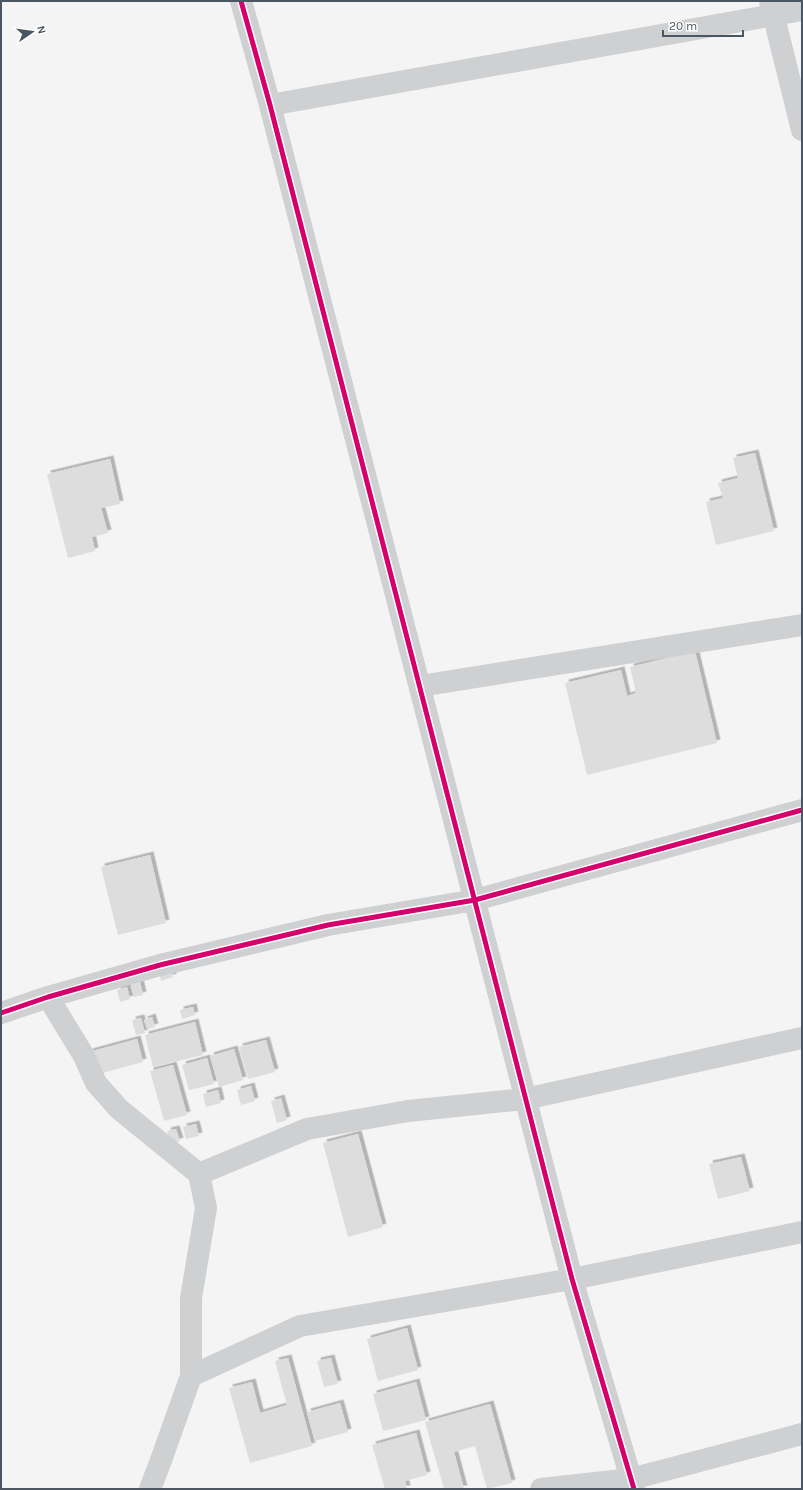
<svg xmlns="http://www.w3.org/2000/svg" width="803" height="1490" viewBox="0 0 803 1490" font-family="Karla,sans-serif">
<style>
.building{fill:#ddddde;filter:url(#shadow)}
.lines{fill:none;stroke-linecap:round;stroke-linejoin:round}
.minor{stroke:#ced0d2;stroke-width:22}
.cycleway-casing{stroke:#fff;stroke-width:8}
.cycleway{stroke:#d6006c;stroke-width:5}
</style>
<defs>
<filter id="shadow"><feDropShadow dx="3.5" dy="-3.5" stdDeviation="0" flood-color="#0004"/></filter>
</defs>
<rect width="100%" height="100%" fill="#f4f4f4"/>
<!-- building -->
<path class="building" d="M755,453l19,78 -58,14 -10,-43 17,-4 -5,-15 20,-5 -5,-20z
M110,459l10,45 -19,4 7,25 -16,4 3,14 -27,7 -21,-84z
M695,651l22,92 -130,32 -22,-92 56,-13 6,26 9,-3 -6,-26z
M150,855l16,68 -48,12 -17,-68z
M170,964l3,13 -12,4 -3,-14z
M140,982l3,13 -9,2 -3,-13z
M127,987l3,12 -10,3 -3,-12z
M193,1007l2,8 -13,4 -2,-9z
M152,1017l3,10 -8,2 -3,-9z
M141,1018l4,15 -9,2 -4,-15z
M195,1022l8,33 -50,12 -8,-32z
M137,1039l6,23 -48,13 -6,-23z
M266,1040l9,32 -27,7 -9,-32z
M234,1049l9,31 -24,7 -9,-31z
M207,1058l7,26 -25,6 -7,-25z
M173,1065l14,50 -23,6 -14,-50z
M251,1086l4,15 -14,4 -4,-15z
M218,1090l3,13 -15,4 -3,-13z
M281,1098l6,22 -10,3 -6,-22z
M196,1124l3,12 -13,3 -3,-12z
M176,1129l4,12 -9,3 -4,-13z
M358,1134l25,93 -35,10 -25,-94z
M741,1157l9,34 -32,8 -9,-35z
M407,1328l11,42 -40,11 -11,-42z
M288,1358l24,88 -62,17 -21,-75 23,-6 8,31 27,-8 -12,-44z
M331,1358l7,26 -14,3 -7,-26z
M416,1382l10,38 -43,11 -10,-37z
M340,1403l8,29 -33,9 -8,-29z
M490,1404l22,79 -25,6 -12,-43 -21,6 10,37h-20l-19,-67z
M416,1433l11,42 -22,6 2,8h-22l-13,-44z"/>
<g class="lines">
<!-- minor -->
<path class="minor" d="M241,1l29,104 302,1174 62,210
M770,1l32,129
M270,105l532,-95
M420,686l382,-61
M48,997l36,59 12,27 23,26 80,65 7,34 -15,90v78l-31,87 -10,26
M1,1013l47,-16 112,-32 168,-40 147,-25 327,-90
M199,1174l108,-45 101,-18 117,-12 277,-61
M191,1376l109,-50 272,-47 230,-47
M541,1489l90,-10 171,-45"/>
<!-- cycleway casing -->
<g class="cycleway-casing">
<path id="cycleway" d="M241,1l29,104 302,1174 62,210
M1,1013l47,-16 112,-32 168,-40 147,-25 327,-90"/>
</g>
<!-- cycleway -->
<use href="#cycleway" class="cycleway"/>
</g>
<!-- border -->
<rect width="803" height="1490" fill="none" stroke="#4a5661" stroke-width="4"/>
<!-- north arrow -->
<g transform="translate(32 32) rotate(77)" stroke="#ffffff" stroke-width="3" paint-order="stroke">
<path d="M0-3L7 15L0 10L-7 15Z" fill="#4a5661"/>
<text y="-6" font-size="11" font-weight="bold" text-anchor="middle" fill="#4a5661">N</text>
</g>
<!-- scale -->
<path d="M663 30v6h80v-6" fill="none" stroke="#4a5661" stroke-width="2"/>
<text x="669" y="30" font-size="12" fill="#4a5661" stroke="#ffffff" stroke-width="3" paint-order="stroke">20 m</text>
</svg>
